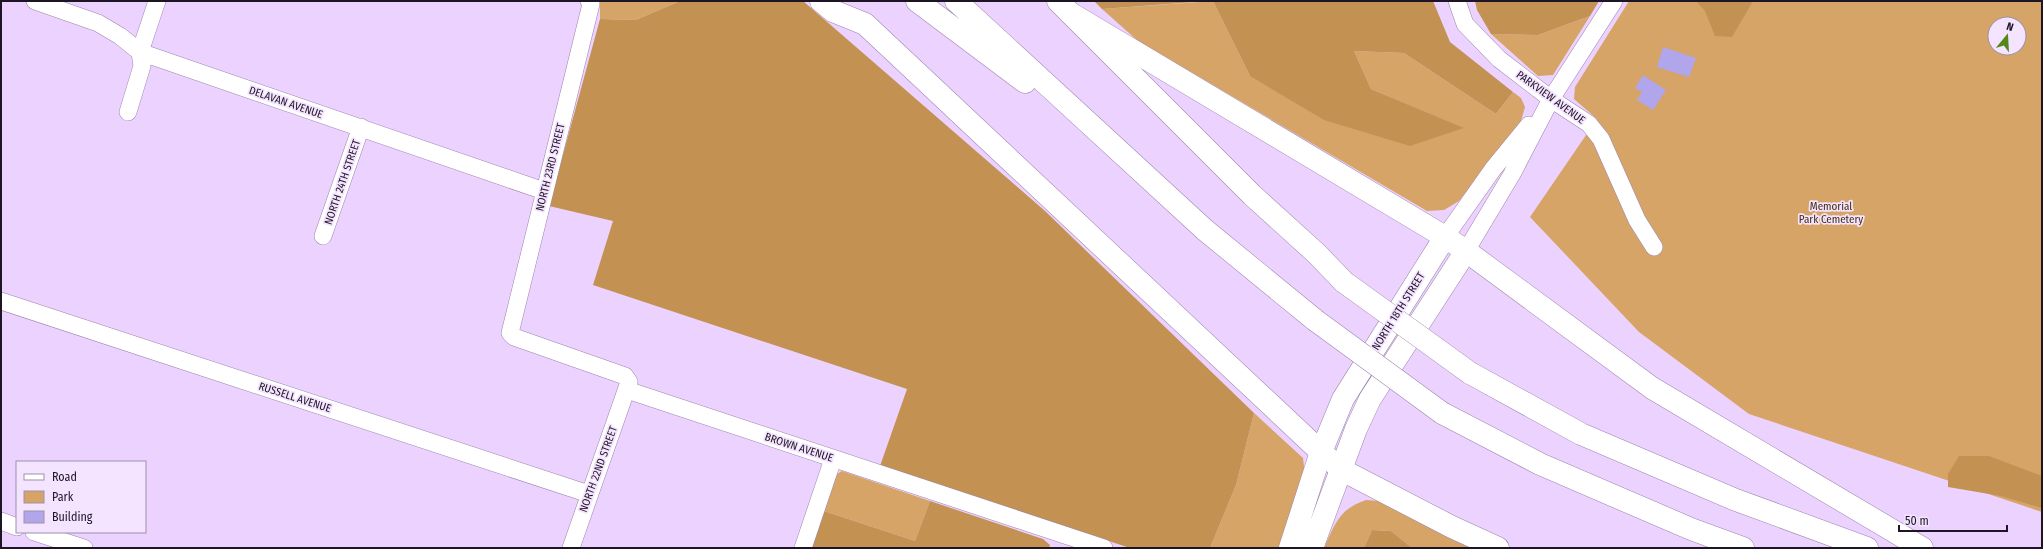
<svg xmlns="http://www.w3.org/2000/svg" width="2043" height="549" viewBox="0 0 2043 549" font-family="'Fira Sans Condensed',sans-serif">
<style>
.green{fill:#d6a467;fill-rule:evenodd}
.forest{fill:#c39151}
.building{fill:#b1a5ec}
.lines{fill:none;stroke-linecap:round;stroke-linejoin:round}
.minor-casing{stroke:#9d85ad;stroke-width:18}
.major-casing{stroke:#9d85ad;stroke-width:23}
.highway-casing{stroke:#9d85ad;stroke-width:23}
.minor{stroke:#fff;stroke-width:17}
.major{stroke:#fff;stroke-width:22}
.highway{stroke:#fff;stroke-width:22}
.highway-bridge-casing{stroke:#9d85ad;stroke-width:23;stroke-linecap:butt}
.highway-bridge{stroke:#fff;stroke-width:22}
.labels{text-anchor:middle;stroke-width:3.5;stroke-linejoin:round;paint-order:stroke}
.street-label{font-size:11px;fill:#1e1524;stroke:#f4e4ff}
.park-label{font-size:11px;fill:#412c0f;stroke:#f4e4ff}
</style>
<rect width="100%" height="100%" fill="#ecd2fe"/>
<!-- green -->
<path class="green" d="M600,1h80l-44,19 -36,-1z
M1213,1l37,75 213,52 -92,-39 -17,-38 50,2 92,61 17,-22 8,6 4,9 -4,14 -62,80 -15,9 -17,1 -289,-170 -36,-32z
M1629,1h413v511l-293,-98 -110,-82 -109,-115 67,-98 -23,-20 1,-12zM1995,24h24v24h-24z
M1590,16l-37,59 -15,1 -47,-42 47,1z
M1254,413l49,45 2,16 -24,74h-71l26,-63z
M842,471l88,30 -15,40 -91,-30 13,-37z
M1366,500l13,1 95,47h-62l-21,-17 -19,-1 -8,18h-40c11,-24 15,-39 42,-48z"/>
<!-- forest -->
<path class="forest" d="M680,1h123l242,210 209,202 -18,72 -26,63h-80l-250,-82 27,-77 -314,-104 20,-64 -64,-15 51,-187 36,1z
M1094,1h113l-105,8z
M1213,1h220l17,41 63,50 -17,22 -92,-61 -50,-2 17,38 93,39 -54,18 -86,-26 -74,-44z
M1475,1h124l-9,15 -52,19 -47,-1 -14,-24z
M1696,1h57l-21,36 -17,-1 -10,-25z
M1959,456h30l53,20v32l-41,-12 -53,-9v-13z
M930,501l113,38 7,6 -1,3h-238l13,-37 91,30z
M1372,530l19,1 21,17h-48z"/>
<!-- building -->
<path class="building" d="M1663,47l33,11 -7,19 -32,-10z
M1643,75l23,15 -13,20 -16,-10 5,-8 -7,-4z"/>
<g class="lines">
<!-- minor casing -->
<g class="minor-casing">
<path id="minor" d="M35,1l63,22 22,13 20,16 404,139
M1457,1l8,23 34,35 52,40 38,25 12,15 36,81 17,27
M128,112l14,-46 -2,-14 17,-51
M323,236l38,-109
M1445,237l48,-68 36,-44
M1466,251l46,-77 39,-75 63,-98
M1,301l588,193
M627,390l477,158
M1,521l16,6
M34,532l50,16
M571,548l58,-166 -4,-6 -111,-39 -4,-4 81,-329 -2,-3
M803,548l30,-89"/>
</g>
<!-- major casing -->
<g class="major-casing">
<path id="major" d="M1290,548l31,-96 22,-53 102,-162
M1312,548l44,-119 14,-30 96,-148"/>
</g>
<!-- highway casing -->
<g class="highway-casing">
<path id="highway" d="M821,1l12,10 32,13 456,428 21,18 110,57 46,21
M917,1l108,81
M956,1l249,229 110,90
M1058,1l194,194 65,59 27,28
M1070,13l375,224 21,14 186,137 270,160
M1470,373l111,61 155,66 131,48
M1442,413l98,51 151,65 52,19"/>
</g>
<!-- minor -->
<use href="#minor" class="minor"/>
<!-- major -->
<use href="#major" class="major"/>
<!-- highway -->
<use href="#highway" class="highway"/>
<!-- highway-bridge casing -->
<g class="highway-bridge-casing">
<path id="highway-bridge" d="M1344,282l126,91
M1315,320l127,93"/>
</g>
<!-- highway-bridge -->
<use href="#highway-bridge" class="highway-bridge"/>
</g>
<g class="labels">
<!-- street labels -->
<g class="street-label">
<text transform="translate(1551 97) rotate(36)" y="4">PARKVIEW AVENUE</text>
<text transform="translate(286 102) rotate(19)" y="4">DELAVAN AVENUE</text>
<text transform="translate(550 167) rotate(-76)" y="4">NORTH 23RD STREET</text>
<text transform="translate(342 182) rotate(-71)" y="4">NORTH 24TH STREET</text>
<text transform="translate(1398 311) rotate(-58)" y="4">NORTH 18TH STREET</text>
<text transform="translate(295 397) rotate(18)" y="4">RUSSELL AVENUE</text>
<text transform="translate(799 447) rotate(18)" y="4">BROWN AVENUE</text>
<text transform="translate(598 469) rotate(-70)" y="4">NORTH 22ND STREET</text>
</g>
<!-- park labels -->
<g class="park-label">
<text x="1831" y="210">Memorial<tspan x="1831" dy="13">Park Cemetery</tspan></text>
</g>
</g>
<!-- border -->
<rect width="2043" height="549" fill="none" stroke="#1e1524" stroke-width="4"/>
<!-- legend -->
<rect x="16" y="461" width="130" height="72" fill="#f4e4ff" stroke="#9e91a7"/>
<rect x="24" y="474" width="20" height="6" fill="#ffffff" stroke="#9e91a7"/>
<text x="52" y="481" font-size="12" fill="#1e1524">Road</text>
<rect x="24" y="491" width="20" height="12" fill="#d6a467" stroke="#9e91a7"/>
<text x="52" y="501" font-size="12" fill="#1e1524">Park</text>
<rect x="24" y="511" width="20" height="12" fill="#b1a5ec" stroke="#9e91a7"/>
<text x="52" y="521" font-size="12" fill="#1e1524">Building</text>
<!-- north arrow -->
<g transform="translate(2007 36) rotate(18)"><circle r="19" fill="#f4e4ff" stroke="#9e91a7"/>
<path d="M0-3L7 15L0 10L-7 15Z" fill="#558618"/>
<text y="-6" font-size="11" font-weight="bold" text-anchor="middle" fill="#1e1524">N</text>
</g>
<!-- scale -->
<path d="M1899 525v6h108v-6" fill="none" stroke="#1e1524" stroke-width="2"/>
<text x="1905" y="525" font-size="12" fill="#1e1524" stroke="#f4e4ff" stroke-width="3" paint-order="stroke">50 m</text>
</svg>
